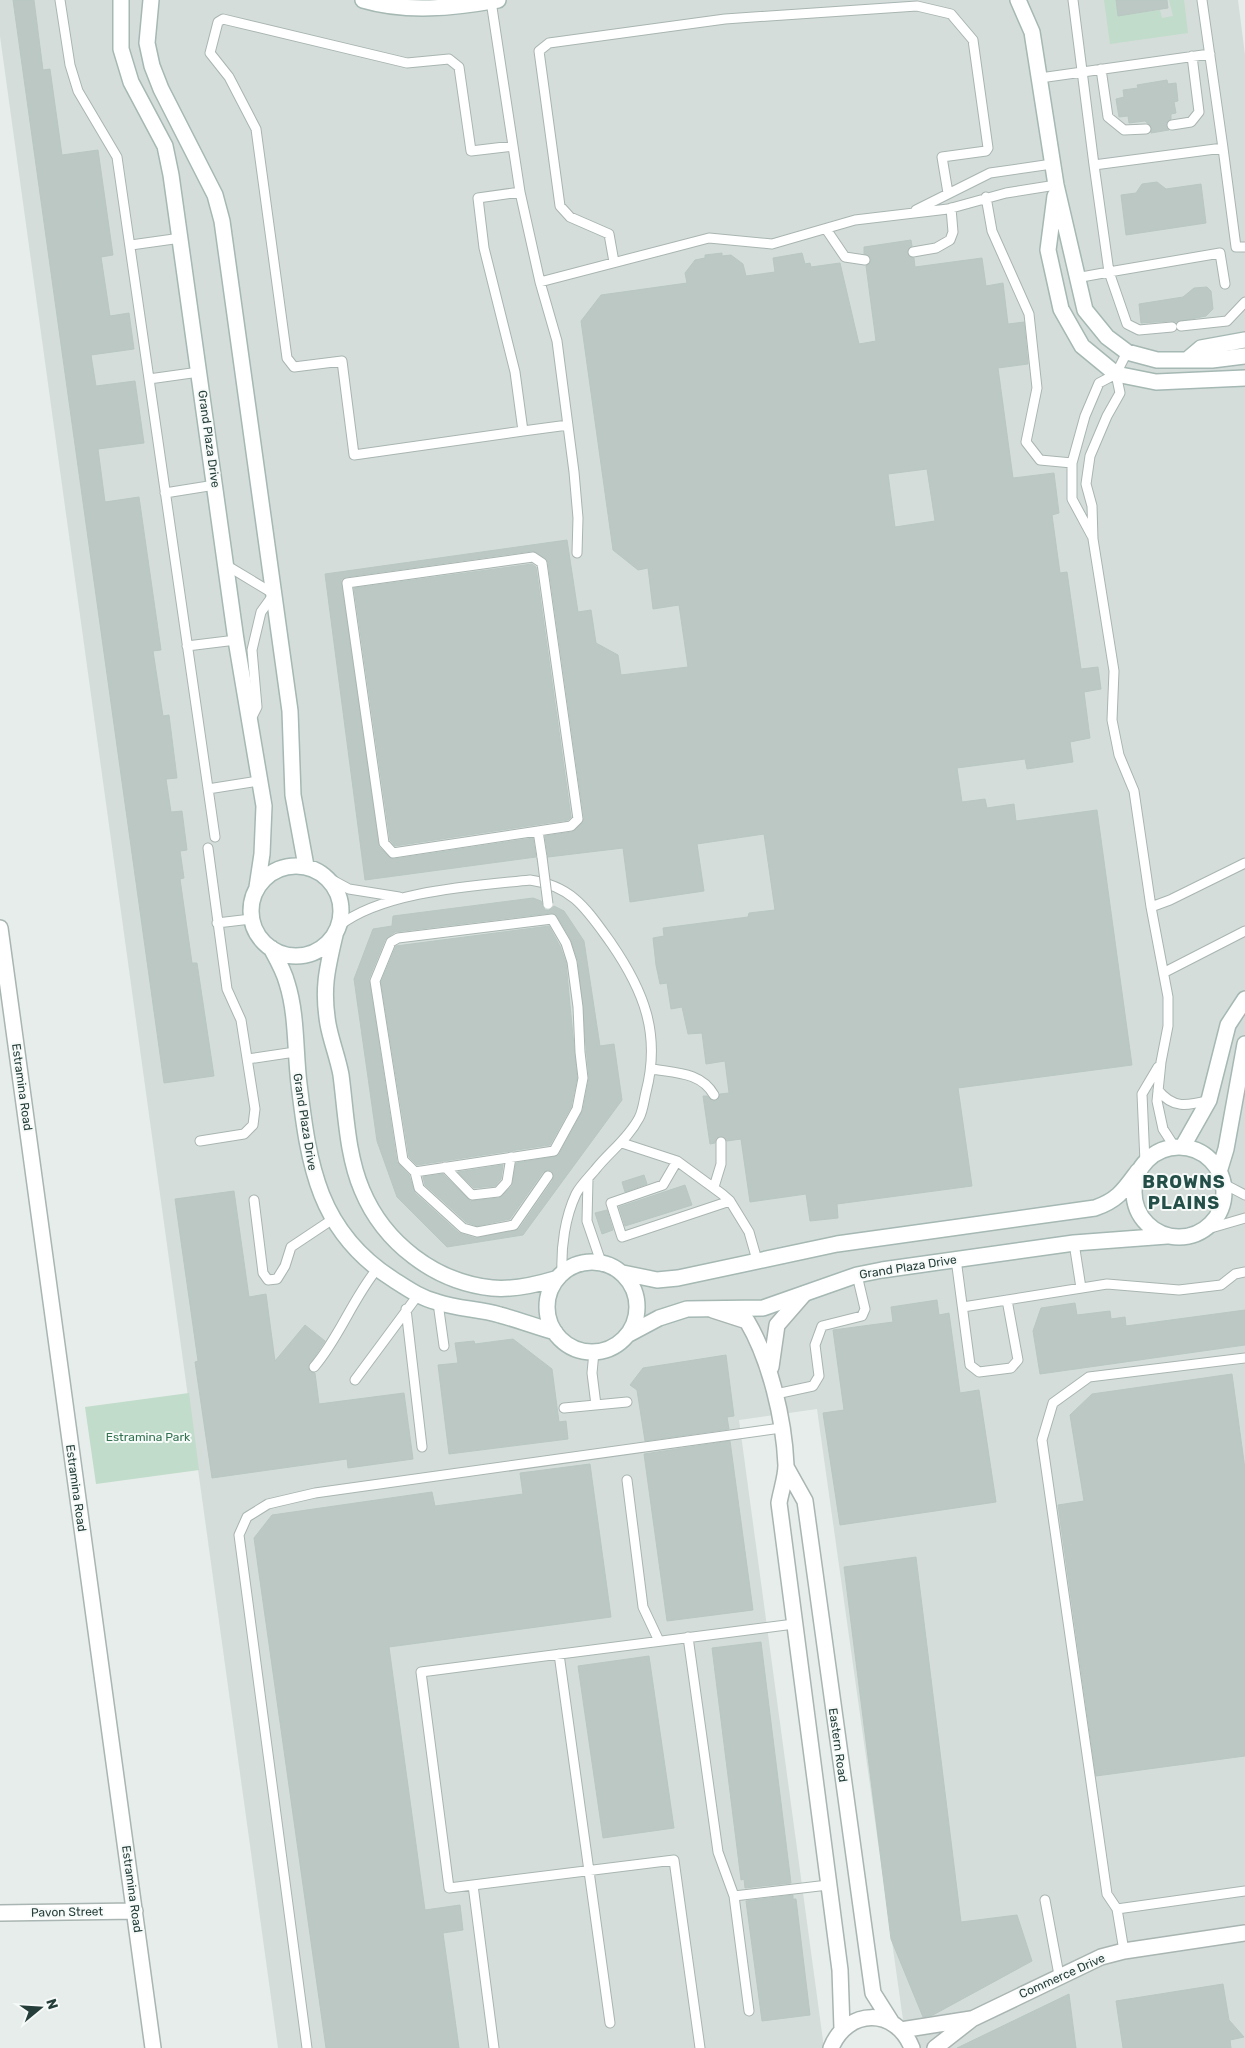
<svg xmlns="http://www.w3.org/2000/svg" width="1245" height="2048" viewBox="0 0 1245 2048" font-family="Rubik,sans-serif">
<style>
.built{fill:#d4ddda}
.green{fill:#c1dcca}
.building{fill:#bbc8c4;stroke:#b9c7c2;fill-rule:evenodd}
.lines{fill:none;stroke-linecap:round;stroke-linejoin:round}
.lane-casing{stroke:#a9b5b2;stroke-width:11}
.street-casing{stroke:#a9b5b2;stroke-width:18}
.secondary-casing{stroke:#a5b8b3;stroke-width:18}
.lane{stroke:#fff;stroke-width:9}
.street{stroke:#fff;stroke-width:15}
.secondary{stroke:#fff;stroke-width:15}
.lane-bridge-casing{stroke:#a9b5b2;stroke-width:11;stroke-linecap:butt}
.lane-bridge{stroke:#fff;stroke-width:9}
.labels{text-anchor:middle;stroke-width:4;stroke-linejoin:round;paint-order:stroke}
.street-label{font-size:12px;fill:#263e3a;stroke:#f6faf8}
.park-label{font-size:12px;fill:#337251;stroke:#f6faf8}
.district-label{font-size:18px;font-weight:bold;letter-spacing:1px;fill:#234f48;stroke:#f6faf8}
</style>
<rect width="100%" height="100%" fill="#e6edeb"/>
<!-- built -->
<path class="built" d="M0,0h1238l7,55v1993h-338l-90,-639 -78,11 85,628h-546l-278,-2012z"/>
<!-- green -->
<path class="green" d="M1104,0h12l2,16 42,-6 2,8 11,-2 -4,-16h15l4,33 -78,11z
M189,1393l10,77 -103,14 -11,-77z"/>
<!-- building -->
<path class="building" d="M13,0h21l9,70 7,-1 12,86 36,-5 15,105 -12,2 9,59 19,-3 5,36 -43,6 5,31 39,-5 9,62 -46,6 7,53 34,-5 22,153 -8,1 10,65 6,-1 8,63 -11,1 5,33 11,-1 5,39 -7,1 4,27 -4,1 12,84h5l17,113 -50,7z
M1116,0h51l1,8 -50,8z
M1167,80l1,4 8,-1 2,18 -4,1 2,11 -5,1v5l-5,4 3,7 -18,3v-7l-6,-5 -16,2 -1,-7 -9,1 -3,-18 8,-2 -1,-7 15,-2 -1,-3z
M1157,182l9,7 35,-5 5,39 -80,12 -5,-40 15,-2 6,-9z
M911,240l1,6 -5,7 2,3 5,2 1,9 67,-9 4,28 17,-3 5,41 16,-2 4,42 -30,4 15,110 41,-5 5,40 -7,2 8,58 7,-1 14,97 17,-2 3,22 -17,3 6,46 -20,4 3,20 -46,7 -2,-10 -68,9 5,34 23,-3 2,9 27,-4 2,17 81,-11 35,255 -174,23 14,98 -135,18 1,14 -28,3 -4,-27 -56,8 -9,-63 -14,2 -6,-5 -5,2 -1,5 -5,1 -7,-48h4l8,5 5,-7 9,-1 -4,-32 -19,3 -4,-31 -14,1 -6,-27 -11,2 -4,-26 -7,1 -4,-19 -3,-27 11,-2 -1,-8 85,-11 1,-4 26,-3 -11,-76 -67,10 7,47 -74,11 -7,-54 -75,9 -3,-21 27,-4 10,-9 2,-5 -36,-256 -3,-4 -13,-7 -186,26 -5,3 38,267 10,10 5,2 139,-21 3,19 -171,23 -40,-306 242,-34 11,72 13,-2 5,33 22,12 3,20 67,-8 -9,-62 -26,4 -5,-41 -10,2 -25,-20 -32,-229 20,-26 86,-12 -2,-10 10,-13 10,-2v-3l17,-2v3l9,-1 12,9 3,12 29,-4 -2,-14 29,-5 3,11 5,-1 1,4 29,-4 19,81 17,-3 -10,-75 4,-3 1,-5 -7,-4v-7zM927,469l8,52 -40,6 -7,-53z
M1207,287l4,4 2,18 -7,7 -30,6 -5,-1 -30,2 -2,-19 44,-7 11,-9z
M532,564l4,3 35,250 -3,3 -173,26 -5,-6 -36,-252z
M533,898l8,3 4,9h4l5,-4 10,5 20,30 16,105 14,-2 8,56 -99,135 -76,12 -50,-50 -20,-56 -23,-162 19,-50 19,-3 1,-10zM551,913l6,3 14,24 7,21 11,117 -6,32 -25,46 -42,7 -4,23 -13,12 -29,3 -27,-27 -20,3 2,8 41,37 11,4 33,-7 33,-47 5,-2 4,1 1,9 -34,49 -44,9 -16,-5 -44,-40 -6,-18 -12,-13 -28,-183 16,-39 10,-8z
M549,926l11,20 6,17 11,115 -6,29 -21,38 -133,20 -8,-8 -28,-175 15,-36z
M503,1165l-2,14 -6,7 -21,2 -16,-16z
M644,1175l3,9 -22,8 -3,-10z
M685,1185l7,20 -67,21 -6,-19z
M234,1191l15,106 17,-3 9,67 30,-36 20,16 -17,26 2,5 5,1 4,31 85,-11 9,66 -65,9 -1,-9 -135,19 -17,-116 3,-1 -23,-162z
M607,1210l6,20 -11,4 -7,-21z
M937,1300l2,15 10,-2 11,80 19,-3 17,112 -156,23 -17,-112 21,-3 -11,-80 60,-8 -2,-15z
M1075,1303l2,12 33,-4 1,8 14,-2 1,9 119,-16v35l-205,29 -7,-43 8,-23z
M513,1339l39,30 7,53 7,-1 2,18 -119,15 -11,-89 20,-2 -3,-20 19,-2 1,3z
M726,1355l8,61 -7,1 2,12 -84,12 -8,-51 -7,-5 13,-17z
M1232,1374l13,95v287l-149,20 -38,-271 26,-4 -14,-86 22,-21z
M730,1441l23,169 -86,11 -23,-167z
M590,1464l21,153 -222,30 36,263 35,-5 3,25 -20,3 16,115h-133l-72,-510 18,-23 160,-23 3,14 88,-12 -3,-21z
M916,1557l45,365 56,-7 15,46 -99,54 -10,2 -32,-78 -47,-372z
M761,1642l30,241 -46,5 -1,-9 -3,1 -29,-232z
M649,1656l25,172 -71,10 -25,-172z
M793,1895v4h3l14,116 -48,6 -16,-120z
M1223,1984l6,36 15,17 -14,3 1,8h-108l-7,-47z
M1069,1994l7,54h-119z"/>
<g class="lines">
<!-- lane casing -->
<g class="lane-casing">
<path id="lane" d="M60,0l10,65 8,26 39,66 98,680
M1073,0l21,165 129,-17 -21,-148
M491,1l29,191 20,90 17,59 17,131 4,46 -1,35
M1101,69l7,48 16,13 22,-1
M1040,78l170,-24
M1172,125l19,-3 8,-10 -7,-56
M513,146l-42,5 -12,-84 -10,-8 -42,4 -184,-44 -5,3 -8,31 19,24 27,52 31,229 7,9 48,-6 12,94 169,-24 -8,-59 -31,-124 -6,-50 42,-6
M1223,148l13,99h9
M986,197l6,34 37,83 8,74 -11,54 14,18 32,3
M916,210l74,-37 62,-9
M826,229l19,28 20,3
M131,245l50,-7
M913,252l23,-4 14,-8 3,-8 -2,-24
M614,262l-5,-28 -39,-17 -10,-11 -21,-155 10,-8 176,-24 192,-13 34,8 22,26 15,108 -2,3 -44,6 6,36
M1076,278l33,-6 -15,-107
M540,282l169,-44 63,6 83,-24 93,-11 58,-16 50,-8
M1181,326l46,-5 18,-19
M1172,327l-33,3 -12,-6 -18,-52 111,-19 5,31
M1116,374l4,19 -13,23 -17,40 -4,28 6,22 1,33 21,132 -2,49 7,35 15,36 17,116 17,90v29l-7,36 -4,39 6,28 11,17
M149,379l50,-7
M523,431l45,-6
M165,493l50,-8
M1092,536l-20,-37v-36l13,-47 14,-33 17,-9 11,-22
M533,557l9,6 36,256 -7,7 -178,27 -9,-10 -37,-260z
M226,565l48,29 -13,18 -9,38 5,57 -7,14
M187,646l49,-6
M208,789l50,-8
M538,831l4,26
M325,876l24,13 50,8
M1151,907l19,-7 75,-37
M552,919l14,24 6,19 6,45 2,45 3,26 -6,31 -23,42 -139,21 -12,-12 -28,-179 16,-39 7,-4z
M217,923l34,-4
M339,926c44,-35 135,-40 191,-46 43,6 57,30 81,63 33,48 50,91 35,149 -2,8 -3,19 -7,26 -11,21 -30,34 -44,52 -6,7 -15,16 -19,24 -11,23 -15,53 -14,78
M1165,972l80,-41
M248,1059l47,-7
M652,1069c23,4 49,3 62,26
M1158,1090c15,19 29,16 51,10
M200,1141l44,-7 9,-9 2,-16 -14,-89 -14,-31 -19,-141
M622,1143l55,18 45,33 8,7 19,31 8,28
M677,1161l-14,24 -52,18 11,34 108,-36
M1145,1162l-3,-68 16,-27
M445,1167l27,28 26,-3 9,-10 4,-25
M415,1172l4,16 44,40 14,4 37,-7 34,-49
M588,1179l-1,42 14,41
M1224,1184l21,11
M714,1187l7,-23v-22
M254,1200l9,73 5,7 9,-1 8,-13 6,-19 42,-28
M1204,1230l41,-12
M1074,1243l7,45
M956,1259l14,106 9,7 32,-4 7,-8 -11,-60
M438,1303l6,43
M963,1307l144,-23 72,6 42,-5 14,-11 10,-2
M406,1309l16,138
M594,1352l-2,21 4,32
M1245,1358l-156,19 -36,26 -11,37 65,454 10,15 128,-18
M314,1367c25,-29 38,-67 63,-98
M355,1380l63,-85
M776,1394l37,-8 6,-10 -4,-31 7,-19 40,-10 3,-7 -8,-34
M564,1408l63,-6
M627,1480l16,127 16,34
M688,1637l30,215 16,44 15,115
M559,1654l51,369
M473,1885l201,-25 26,188
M734,1896l94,-11
M1045,1900l14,75
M1117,1909l7,42
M307,2048l-68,-513 8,-18 21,-13 47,-11 466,-65
M494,2048l-21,-163 -24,3 -28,-216 373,-48"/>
</g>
<!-- street casing -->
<g class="street-casing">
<path id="street" d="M0,928l153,1120
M713,1310l34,11c23,39 37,98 39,144 0,12 -5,26 -7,38l61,467 2,59
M771,1367l6,-42 27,-31
M786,1467l19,34 68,492 19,30
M0,1913l135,-2
M901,2030l70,-11
M831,2048c16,-40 65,-41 81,0
M935,2048l37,-29 129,-62 23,-6 121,-18"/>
</g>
<!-- secondary casing -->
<g class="secondary-casing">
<path id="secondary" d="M121,0v49l10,33 34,64 6,29 65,465 28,166 -2,48 -5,33
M151,0l-4,43 5,23 9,23 54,106 7,26 68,490 3,84 13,71
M363,0c44,13 90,8 135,0
M1018,0l14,32 24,153 29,125 22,27 20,15 30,8h55l33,-4
M1055,196l-7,54 13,59 21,37 34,28 40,8 89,-4
M1188,359l13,-11 44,-8
M251 911a45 45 0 1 1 90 0a45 45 0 1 1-90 0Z
M335,935c-8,34 -13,54 -7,89 3,17 10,34 13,51 5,38 6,80 21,115 22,53 73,92 130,98 21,2 43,-3 63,-9
M271,948c6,11 13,23 16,35 10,31 8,68 12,101 10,82 19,148 95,196 14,9 27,18 43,22 21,7 43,7 63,13 19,5 37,12 55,17
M1183,1146l26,-46 19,-75 17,-26
M1134 1192a45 45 0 1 1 90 0a45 45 0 1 1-90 0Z
M1219,1172l7,-23 19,-105
M547 1307a45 45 0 1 1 90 0a45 45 0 1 1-90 0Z
M623,1273l34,7 21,-2 159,-34 258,-36c23,-8 29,-18 43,-37
M629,1334l30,-16 28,-9 76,-1 94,-33 25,-5 192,-27 93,-7"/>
</g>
<!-- lane -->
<use href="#lane" class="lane"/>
<!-- street -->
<use href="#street" class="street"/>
<!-- secondary -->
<use href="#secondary" class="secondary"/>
<!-- lane-bridge casing -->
<g class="lane-bridge-casing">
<path id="lane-bridge" d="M542,857l6,47"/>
</g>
<!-- lane-bridge -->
<use href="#lane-bridge" class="lane-bridge"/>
</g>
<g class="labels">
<!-- street labels -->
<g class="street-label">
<text transform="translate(209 439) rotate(82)" y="4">Grand Plaza Drive</text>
<text transform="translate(22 1087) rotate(82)" y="4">Estramina Road</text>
<text transform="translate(305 1122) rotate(81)" y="4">Grand Plaza Drive</text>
<text transform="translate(908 1267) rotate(-9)" y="4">Grand Plaza Drive</text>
<text transform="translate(76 1488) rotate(82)" y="4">Estramina Road</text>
<text transform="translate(838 1745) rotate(82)" y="4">Eastern Road</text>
<text transform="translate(132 1889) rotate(82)" y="4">Estramina Road</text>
<text transform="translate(67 1912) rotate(-1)" y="4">Pavon Street</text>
<text transform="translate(1062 1976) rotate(-24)" y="4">Commerce Drive</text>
</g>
<!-- park labels -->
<g class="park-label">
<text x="148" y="1441">Estramina Park</text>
</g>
<!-- district labels -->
<g class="district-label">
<text x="1184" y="1188">BROWNS<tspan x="1184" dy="21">PLAINS</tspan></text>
</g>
</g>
<!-- north arrow -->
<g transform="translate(40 2008) rotate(72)" stroke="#f6faf8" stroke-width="4" paint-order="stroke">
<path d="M0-4L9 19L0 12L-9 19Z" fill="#263e3a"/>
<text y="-8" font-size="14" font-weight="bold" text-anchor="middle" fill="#263e3a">N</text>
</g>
</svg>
